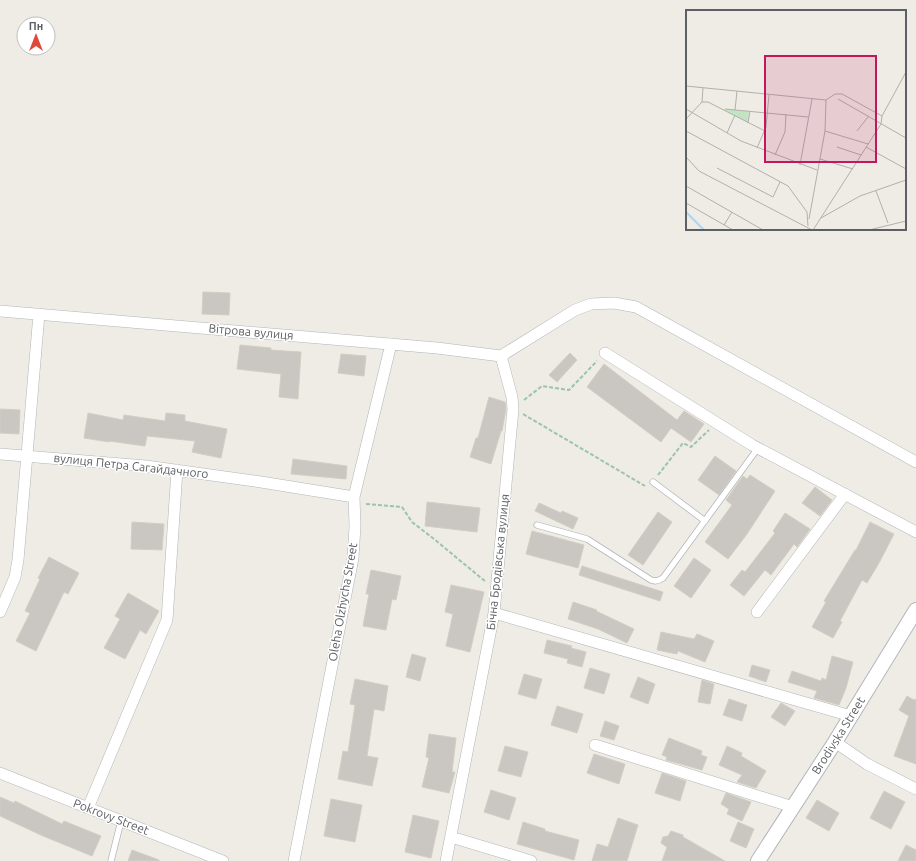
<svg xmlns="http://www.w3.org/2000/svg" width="916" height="861" viewBox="0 0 916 861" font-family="Ubuntu,sans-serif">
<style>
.building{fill:#cac7c2;stroke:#d2cec3}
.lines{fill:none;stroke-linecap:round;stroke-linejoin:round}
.service-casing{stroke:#b2b5b9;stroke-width:7}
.minor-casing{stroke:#b2b5b9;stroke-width:12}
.tertiary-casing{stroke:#b2b5b9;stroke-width:16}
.path{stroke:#9cc5a8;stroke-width:2;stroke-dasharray:4 2;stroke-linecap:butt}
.service{stroke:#fff;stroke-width:5.5}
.minor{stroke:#fff;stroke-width:11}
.tertiary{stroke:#fff;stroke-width:14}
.labels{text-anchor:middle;stroke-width:3;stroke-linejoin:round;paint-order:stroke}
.street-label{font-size:12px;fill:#5c6064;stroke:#fff}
.inset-river{fill:none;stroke:#a9d6fa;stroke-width:2}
.inset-road{fill:none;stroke:#b0b0ad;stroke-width:1}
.view{fill:#c2185b;fill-opacity:0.15;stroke:#c2185b;stroke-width:2}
.inset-edge{fill:none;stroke:#5c6064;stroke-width:2}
</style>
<rect width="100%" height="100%" fill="#eeece5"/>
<!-- building -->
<path class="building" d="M203,292l27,1 -1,22 -27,-1z
M240,345l31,3v2l30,2 -3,47 -19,-2 2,-23 -44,-5z
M570,353l7,7 -20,22 -8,-7z
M341,354l25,2 -2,20 -26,-3z
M604,364l73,56 7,-9 20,13 -13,18 -20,-14 -10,14 -74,-55z
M489,397l16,5 1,7 -4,22h-1l-10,33 -21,-7 6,-19h2z
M0,409l20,1 -1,24 -19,-1z
M88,413l35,7 1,-5 41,6 1,-8 19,2v6l42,8 -6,29 -29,-6 3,-11 -48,-5 -2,10 -36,-5v1l-25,-4z
M715,456l21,15 -17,24 -21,-15z
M293,459l54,7 -1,13 -55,-5z
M750,475l25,16 -28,43 -19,25 -23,-17 27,-37 -6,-5 17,-24 4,3z
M815,487l17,13 -12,16 -18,-13z
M427,502l53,6 -3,24 -52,-6z
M539,503l22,10 1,-2 16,7 -5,11 -38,-18z
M658,512l14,10 -29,43 -15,-10z
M785,513l25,16 -13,18 -3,-3 -23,31 -6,-5 -21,26 -14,-11 12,-15 3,2 30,-39 -2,-2z
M132,522l32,2 -2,26 -31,-1z
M870,522l24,12 -15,29 -12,20 -5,-3 -22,41 2,1 -9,16 -21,-11 14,-25 -2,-1 31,-51h1z
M532,531l52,14 -6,23 -52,-14z
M49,557l30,16 -11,21 -4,-2 -28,59 -20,-10 14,-28 -5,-2 15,-32 -2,-1z
M694,558l17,12 -20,28 -17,-12z
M582,566l81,26 -3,9 -81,-26z
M371,570l30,6 -5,24 -4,-1 -6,31 -23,-4 6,-32h-3z
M451,585l33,7 -14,60 -24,-6 7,-32 -8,-2z
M128,593l31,18 -13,23 -6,-4 -15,29 -21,-11 16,-29 -5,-3z
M573,602l24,8 -1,1 38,18 -7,14 -29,-14 -30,-10z
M661,632l33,7 3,-5 17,7 -9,21 -27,-11 -1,3 -20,-4z
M547,640l25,6 -1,2 15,4 -4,15 -15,-4 1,-4 -24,-6z
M412,654l14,4 -6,23 -14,-4z
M832,656l21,6 -7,26 -7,17 -25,-7 3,-7 -29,-9 4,-11 29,10 1,-3 4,2z
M752,665l18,5 -4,12 -17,-6z
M590,668l20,6 -6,20 -20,-6z
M524,674l18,5 -6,20 -18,-5z
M638,677l17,7 -7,20 -18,-7z
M355,679l33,7 -4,25 -10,-2 -7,47 11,2 -6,28 -34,-7 5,-28 5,1 7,-47 -5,-1z
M702,680l12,4 -4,20 -12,-2z
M907,696l7,4 2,-1v65l-22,-8 15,-40 -10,-6z
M729,699l18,6 -5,16 -19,-6z
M781,703l14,8 -10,15 -14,-9z
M557,706l26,8 -6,19 -26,-8z
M605,721l14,5 -5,14 -14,-4z
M429,734l27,4 -4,34h3l-6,21 -27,-6 7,-29 -3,-1z
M669,738l33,13 -1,4 6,2 -5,13 -36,-10 1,-3 -5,-2z
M505,746l23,6 -7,25 -23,-6z
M727,746l15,7 -1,3 25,15 -10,17 -19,-6 5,-7 -23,-10z
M594,754l31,10 -6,20 -32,-11z
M662,773l24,8 -6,20 -25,-8z
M491,790l25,8 -7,22 -25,-8z
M884,791l21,11 -14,27 -21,-11z
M726,793l25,9 -9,19 -15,-7 2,-5 -8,-5z
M0,797l14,6 1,-2 47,23 2,-3 37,15 -9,20 -49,-20 -43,-20z
M331,799l31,6 -7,37 -31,-6z
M817,800l22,13 -10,18 -23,-13z
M413,815l26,6 -8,37 -26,-6z
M618,818l20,7 -11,36h-35l5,-17 11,3z
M523,822l22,7v2l34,9 -5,20 -57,-16z
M738,822l16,7 -8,19 -16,-7z
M671,831l12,4v2l42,24h-63l5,-14 -6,-4 2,-6 5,-1z
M906,845l10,5v11h-18z
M132,850l27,10v1h-31z"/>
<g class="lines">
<!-- service casing -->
<g class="service-casing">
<path id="service" d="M653,482l52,39
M537,525l50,14 64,41c5,2 8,1 12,-2l95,-130
M111,861l10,-40"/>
</g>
<!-- minor casing -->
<g class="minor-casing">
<path id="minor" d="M0,311l437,37 64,8
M605,353l147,92 164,87
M501,356l74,-46 16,-6 23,-1 22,4 280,155
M0,454l146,12 115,16 93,15
M0,612l15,-35 3,-17 21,-246
M757,612l88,-118
M494,613l357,103
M835,742l32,22 49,25
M595,745l198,62
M0,773l223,88
M88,808l79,-188 10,-150
M451,837l80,24
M294,861l59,-303 2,-32 -1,-29 37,-153
M446,861l48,-248 19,-204 -1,-12 -11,-41"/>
</g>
<!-- tertiary casing -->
<g class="tertiary-casing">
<g id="tertiary">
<path id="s1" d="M758,861l77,-119 81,-132"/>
</g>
</g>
<!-- path -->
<path class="path" d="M524,400l18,-14 27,4 28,-29
M523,414l122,72
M658,475l25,-32 8,4 18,-17
M366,504l36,3 10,15 22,17 52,43"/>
<!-- service -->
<use href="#service" class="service"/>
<!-- minor -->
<use href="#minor" class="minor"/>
<!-- tertiary -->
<use href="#tertiary" class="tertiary"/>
</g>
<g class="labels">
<!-- street labels -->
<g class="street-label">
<text transform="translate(251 332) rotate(5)" y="4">Вітрова вулиця</text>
<text transform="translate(131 466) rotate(6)" y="4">вулиця Петра Сагайдачного</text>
<text transform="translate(498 562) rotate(-84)" y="4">Бічна Бродівська вулиця</text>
<text transform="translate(343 602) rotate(-80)" y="4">Oleha Olzhycha Street</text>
<text dy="4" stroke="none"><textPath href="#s1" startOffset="149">Brodivska Street</textPath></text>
<text transform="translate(111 817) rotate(21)" y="4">Pokrovy Street</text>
</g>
</g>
<!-- overview -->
<g transform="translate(686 10)">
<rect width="220" height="220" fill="#eeece5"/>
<path d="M37,99l26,2 -1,12z" fill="#c3e4c3"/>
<path class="inset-river" d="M0,202l18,18"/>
<path class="inset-road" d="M0,76l140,14M152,89l68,39M140,90l9,-6h7l40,22M16,92l1,-14M0,99l55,32 76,29M39,99l83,8M49,100l2,-19M0,109l16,-17h6l57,29M62,113l2,-12M0,121l102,55 19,26 1,14M139,121l43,13M171,121l11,-14M41,123l8,-18M151,137l24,8M180,137l40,22M71,138l9,-21 3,-32M89,145l10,-23 1,-18M0,147l13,14 113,59M134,149l33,10M114,155l12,-66M31,158l56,29 7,-15M0,176l77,44M190,181l12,32M0,193l47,27M135,208l39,-22 46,-16M123,209l16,-88 1,-31M38,215l8,-13M127,220l68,-106 1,-8 24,-44M183,220l37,-9"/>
<path class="view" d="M79,46h111v106h-111z"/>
<rect width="220" height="220" class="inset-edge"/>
</g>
<!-- north arrow -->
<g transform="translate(36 36)"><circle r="19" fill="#ffffff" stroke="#bebfc1"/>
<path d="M0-3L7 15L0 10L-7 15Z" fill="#de493a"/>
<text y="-6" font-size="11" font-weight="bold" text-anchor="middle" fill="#5c6064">Пн</text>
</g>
</svg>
